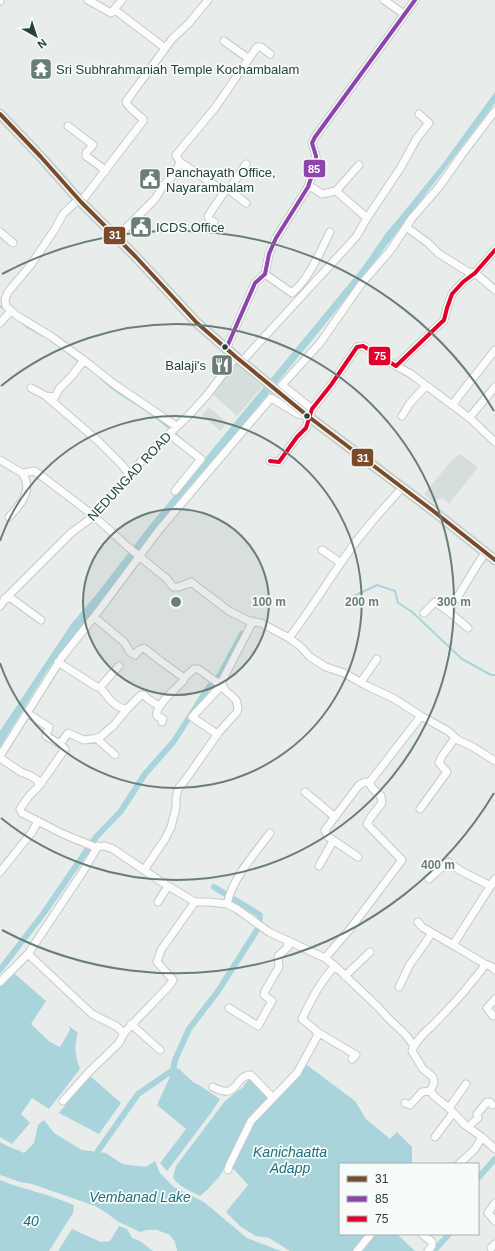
<svg xmlns="http://www.w3.org/2000/svg" width="495" height="1251" viewBox="0 0 495 1251" font-family="Arial,sans-serif">
<style>
.built{fill:#d6dedb}
.water{fill:#a9d4db}
.lines{fill:none;stroke-linecap:round;stroke-linejoin:round}
.stream{stroke:#a9d4db;stroke-width:2}
.canal{stroke:#a9d4db;stroke-width:6}
.minor-casing{stroke:#c5cac8;stroke-width:9}
.major-casing{stroke:#c3ccc9;stroke-width:11}
.minor{stroke:#fcfcfc;stroke-width:7}
.major{stroke:#cfd7d5;stroke-width:9}
.bus-1-casing{stroke:#f7fbf9;stroke-width:7}
.bus-2-casing{stroke:#f7fbf9;stroke-width:7}
.bus-3-casing{stroke:#f7fbf9;stroke-width:7}
.bus-1{stroke:#7a4b2a;stroke-width:4}
.bus-2{stroke:#8e44ad;stroke-width:4}
.bus-3{stroke:#e4002b;stroke-width:4}
.ring{fill:none;stroke:#697e78;stroke-width:2}
.bus-dot{fill:#24423a;stroke:#f7fbf9;stroke-width:1.5}
.labels{text-anchor:middle;stroke-width:3.5;stroke-linejoin:round;paint-order:stroke}
.poi-label{font-size:13px;fill:#24423a;stroke:#f7fbf9;text-anchor:start}
.street-label{font-size:13px;fill:#24423a;stroke:#f7fbf9}
.water-label{font-size:14px;font-style:italic;fill:#1c6f80;stroke:#f7fbf9}
.centre{fill:#697e78;stroke:#f7fbf9;stroke-width:2}
.ring-label{font-size:12px;text-anchor:middle;font-weight:bold;fill:#697e78;stroke:#f7fbf9;stroke-width:3.5;stroke-linejoin:round;paint-order:stroke}
.line-badge{stroke:#f7fbf9;stroke-width:1.5}
.badge-label{font-size:11px;text-anchor:middle;font-weight:bold;fill:#fff}
</style>
<rect width="100%" height="100%" fill="#e8edeb"/>
<!-- built -->
<path class="built" d="M235,361l27,26 -25,29 -28,-25z
M209,407l18,16 -7,8 -18,-16z
M460,454l18,13 -29,37 -5,-5h-6l-4,4 -10,-9 27,-33z"/>
<!-- water -->
<path class="water" d="M495,92v11l-142,187 -116,142 -52,60 -121,157 -17,22 -47,76v-16l72,-108 24,-28 54,-70 212,-257 24,-35 12,-14 43,-53z
M8,968l38,33 -15,23 19,18 10,5 10,-17 -1,-4 9,7c-4,12 -3,24 2,36l-31,40 -17,-11 -11,16 9,9 -18,21 -12,-7v-159z
M307,1065l48,36 11,18 24,20 7,-7 15,15v17h-72v70h27l-14,17h-63l-21,-13 -13,-2 -15,-9 -15,-15 22,-27 -16,-18 13,-28 11,-19z
M178,1068l16,15 5,2 21,14 -9,14 -44,58 -7,-8 26,-34 -29,-24 16,-35z
M89,1075l32,28 -22,31 -40,-21z
M250,1078l20,18 -51,81 -11,12 -8,7c-9,-5 -23,-10 -27,-19l3,-11 49,-65 17,-13z
M44,1120l10,13 28,17 24,3 16,11 24,3 9,-6 5,12 14,14 30,15 43,36 34,13h-104l-2,-9 -5,-7 -13,-5h-10l-7,2 -21,-10 -14,-10 -10,-6 -63,-22 -12,-2 -20,-7v-33c8,5 16,7 24,11l10,-10 4,-18z
M0,1180l10,4 40,12 24,9 -1,8 -24,38h-49z
M119,1226l8,3 5,9 8,3 13,10h-95l14,-22 29,13 9,-1z
M373,1234h24l18,17h-55z"/>
<g class="lines">
<!-- stream -->
<path class="stream" d="M0,306l6,4
M23,323l4,4 16,9
M67,352l16,13 7,4
M101,378c13,14 25,19 40,29 17,11 33,25 48,39
M346,599l10,-4 21,-10 18,6 3,12 13,8 51,48 29,16h4"/>
<!-- canal -->
<path class="canal" d="M0,970l43,-56 53,-77 25,-26 24,-37 29,-33 34,-53 12,-13 22,-41
M98,1151l40,-57 35,-24 2,-10 14,-31 29,-38 41,-64 1,-12 -46,-28
M478,1178l17,-19
M434,1251l15,-17"/>
<!-- minor casing -->
<g class="minor-casing">
<path id="minor" d="M88,0l23,13 11,-13
M384,0l20,14
M0,1v-1
M115,10l50,38
M224,41l25,18
M68,126l25,19 -7,8v3l15,11 4,5
M180,162l-4,-7 39,-47 42,-61h4l9,7
M308,187l5,1 9,6 14,-3 23,-26
M229,190l17,-26
M225,191l4,-1 17,13
M336,191l31,27
M79,199l-16,15 -8,15 -25,37 -22,26 -3,8 1,6 10,9 36,22 37,27 25,20 62,42
M81,202l62,-81v-2c-5,-4 -15,-12 -17,-17l4,-6 42,-57 17,-16 19,-23
M406,227l22,16 10,10 30,19 7,1 20,17
M0,232l13,11
M117,237l38,-38 8,-13 13,-14 4,-10 33,22 12,7 -17,25 1,3 5,3
M265,274l27,19c17,-14 28,-41 38,-61
M0,323l11,-12
M226,349l29,-66 10,-9 4,-20 7,-16 32,-51 8,-24v-7l-4,-13 3,-6 100,-137
M245,358l111,-121 11,-19 34,-51 16,-29 12,-15 -10,-9
M396,366l15,8 60,45 24,23
M31,388l15,8 51,44 25,25 7,9
M46,396l9,1 4,-8 12,-12 13,-17
M452,405l43,-55
M312,409l-30,-24 38,-42 42,-60 28,-32 22,-33 27,-31 24,-34 32,-42
M402,416l8,-13 16,-17
M469,418l26,-31
M169,434l32,25 -26,32
M0,460l22,13 12,-2 9,6 51,39 34,31 39,32 6,8h6l12,-5 38,29 20,10 12,2 28,15 12,9 9,10 16,10 18,6 23,13 26,12 28,18 27,15 10,9 15,7 22,14
M270,461l9,1 18,-25 9,-9 6,-19 19,-24 26,-38 6,-1 33,20 48,-46 3,-12 5,-14 11,-12 12,-9 20,-23
M9,517c12,-13 25,-27 13,-44
M322,550l19,13
M4,599l7,-1 30,22
M0,606l6,-8 65,-65 23,-17 51,-59 44,-42 18,-20 29,-38
M424,613l11,-11 13,9
M94,617l30,25 6,10 5,3 4,-5 5,-2 18,14 22,16
M468,628l-20,-17c14,-19 24,-40 38,-59
M289,638c20,-26 37,-54 56,-81 17,-25 37,-47 57,-69
M58,662l39,25h3c7,9 15,22 27,22l14,-14h3l4,4 11,7
M361,682l16,-23
M100,687l19,-21
M27,713l22,14 -3,9 14,8 8,-11 16,7 15,-2 15,-13 13,-16
M162,722l1,-3 -6,-3c-3,-10 20,-28 27,-36v-2l10,-9h4l20,14 4,-2
M217,734l-25,-17 30,-32
M96,738l19,17
M0,756l62,-99 32,-40 65,-87 112,-132 27,16 9,2
M0,758l21,14 10,4 6,4 2,6 -10,10 -9,13 2,4 41,21 32,13 10,-1 8,3 47,32 35,21h14l18,2 10,5 32,23 56,26 10,8 43,41 11,12 16,15 9,12
M39,786l26,-37 -5,-5
M305,792l30,25
M420,809l27,-37 -8,-9 3,-7 13,-18
M98,846l-16,27 -54,81 64,60 24,12 8,7 45,-47 4,-6 -16,-18 4,-12 34,-48
M358,857l-31,-21 -2,-6 34,-45 6,-3 4,1 52,-67
M319,866l14,-25
M144,870l21,-31 6,-12 5,-19v-10l2,-9 8,-10 33,-47 18,-20 1,-5 -2,-7 -11,-10 -3,-5v-4l31,-60
M0,872l32,-40 6,-11
M429,879l19,-17 13,9 30,15
M495,879l-42,66 32,19c-5,10 -9,12 -15,20 -11,15 -24,27 -37,41 -8,7 -18,16 -21,26l11,18 10,8 1,6 -4,8 4,5 15,12 16,17 17,12 13,12
M158,902l10,-16
M227,904c6,-27 27,-49 43,-71
M418,922l4,5 31,18
M325,958l25,-29 52,-69 -35,-36 4,-7 11,-14 -1,-7 -8,-7 -4,-6
M485,964l7,3 3,3
M345,976l25,-24
M0,982l28,-28
M399,987l10,-21 23,-33
M229,1008l29,18 14,-25 -8,-6 1,-4 14,-24 -1,-11 10,-9 -1,-6
M493,1016l-6,-8 8,-9
M131,1024l29,26
M319,1033l37,22 -4,4
M213,1087c26,14 20,-11 38,-12l22,23
M63,1101l26,-29 30,-29 5,-10
M405,1103l5,2 12,-13 8,-1
M449,1108l17,-24
M468,1127l10,-9 -1,-4 10,-12h3l2,3
M435,1137l18,-24
M459,1164l16,-15 7,-12
M228,1170l1,-4 22,-45 46,-48 22,-40 -17,-14c9,-19 18,-37 33,-53
M495,1203l-7,10 7,8
M422,1234l10,8v4l-4,5
M491,1248l4,-4
M357,1251l14,-17"/>
</g>
<!-- major casing -->
<g class="major-casing">
<path id="major" d="M0,114l41,43 40,45 55,55 61,66 39,34 73,60 123,93 63,50"/>
</g>
<!-- minor -->
<use href="#minor" class="minor"/>
<!-- major -->
<use href="#major" class="major"/>
<!-- bus-1 casing -->
<g class="bus-1-casing">
<path id="bus-1" d="M0,114l41,43 40,45 55,55 61,66 39,34 73,60 123,93 63,50"/>
</g>
<!-- bus-2 casing -->
<g class="bus-2-casing">
<path id="bus-2" d="M226,349l29,-66 10,-9 4,-20 7,-16 32,-51 8,-24v-7l-4,-13 3,-6 100,-137"/>
</g>
<!-- bus-3 casing -->
<g class="bus-3-casing">
<path id="bus-3" d="M270,461l9,1 18,-25 9,-9 6,-19 19,-24 26,-38 6,-1 33,20 48,-46 3,-12 5,-14 11,-12 12,-9 20,-23"/>
</g>
<!-- bus-1 -->
<use href="#bus-1" class="bus-1"/>
<!-- bus-2 -->
<use href="#bus-2" class="bus-2"/>
<!-- bus-3 -->
<use href="#bus-3" class="bus-3"/>
</g>
<!-- distance rings -->
<circle cx="176" cy="602" r="93" fill="#697e78" fill-opacity=".12"/>
<g class="ring">
<circle cx="176" cy="602" r="93"/>
<path d="M0 541A186 186 0 1 1 0 663"/>
<path d="M1 386A278 278 0 1 1 1 818"/>
<path d="M494 793A371 371 0 0 1 2 930M2 274A371 371 0 0 1 494 411"/>
</g>
<!-- icons -->
<defs>
<g id="temple-square" transform="scale(1.15)"><rect x="-9" y="-9" width="18" height="18" rx="4" fill="#697e78" stroke="#f7fbf9"/><path d="M0-6L5-2H3V0L6.5 2.5H4V6H1.5V3h-3V6H-4V2.5H-6.5L-3 0V-2H-5Z" fill="#fff"/></g>
<g id="civic-square" transform="scale(1.15)"><rect x="-9" y="-9" width="18" height="18" rx="4" fill="#697e78" stroke="#f7fbf9"/><path d="M-.6-6.5H3V-4.5H.6V-3L4-1V1h2V6H-6V1h2V-1L-.6-3ZM-1.2 2.5V6h2.4V2.5Z" fill="#fff"/></g>
<g id="restaurant-square" transform="scale(1.15)"><rect x="-9" y="-9" width="18" height="18" rx="4" fill="#697e78" stroke="#f7fbf9"/><path d="M-5-6h1v4h1v-4h1v4h1v-4h1v5L-1.5 .5V6h-2V.5L-5-1ZM5-6V6H3V1.5H1.5Q1.5-4 5-6Z" fill="#fff"/></g>
</defs>
<g fill-rule="evenodd">
<use href="#temple-square" x="41" y="69"/>
<use href="#civic-square" x="150" y="179"/>
<use href="#civic-square" x="141" y="227"/>
<use href="#restaurant-square" x="222" y="365"/>
</g>
<!-- markers -->
<g class="bus-dot">
<circle cx="225" cy="347" r="3.5"/>
<circle cx="307" cy="416" r="3.5"/>
</g>
<g class="labels">
<!-- poi labels -->
<g class="poi-label">
<text x="56" y="74">Sri Subhrahmaniah Temple Kochambalam</text>
<text x="166" y="177">Panchayath Office,<tspan x="166" dy="15">Nayarambalam</tspan></text>
<text x="156" y="232">ICDS Office</text>
<text x="206" y="370" text-anchor="end">Balaji's</text>
</g>
<!-- street labels -->
<g class="street-label">
<text transform="translate(129 476) rotate(-47)" y="5">NEDUNGAD ROAD</text>
</g>
<!-- water labels -->
<g class="water-label">
<text x="290" y="1157">Kanichaatta<tspan x="290" dy="16">Adapp</tspan></text>
<text x="140" y="1202">Vembanad Lake</text>
<text x="31" y="1226">40</text>
</g>
</g>
<circle cx="176" cy="602" r="6" class="centre"/>
<g class="ring-label">
<text x="269" y="606">100 m</text>
<text x="362" y="606">200 m</text>
<text x="454" y="606">300 m</text>
<text x="438" y="869">400 m</text>
</g>
<g class="line-badge">
<rect x="303" y="159" width="23" height="19" rx="4" fill="#8e44ad"/>
<rect x="103" y="226" width="23" height="19" rx="4" fill="#7a4b2a"/>
<rect x="368" y="346" width="23" height="20" rx="4" fill="#e4002b"/>
<rect x="351" y="448" width="23" height="19" rx="4" fill="#7a4b2a"/>
</g>
<g class="badge-label">
<text x="314" y="173">85</text>
<text x="115" y="239">31</text>
<text x="380" y="360">75</text>
<text x="363" y="462">31</text>
</g>
<!-- legend -->
<rect x="339" y="1163" width="140" height="72" fill="#f7fbf9" stroke="#a3b1ad"/>
<rect x="347" y="1176" width="20" height="6" fill="#7a4b2a" stroke="#a3b1ad"/>
<text x="375" y="1183" font-size="12" fill="#24423a">31</text>
<rect x="347" y="1196" width="20" height="6" fill="#8e44ad" stroke="#a3b1ad"/>
<text x="375" y="1203" font-size="12" fill="#24423a">85</text>
<rect x="347" y="1216" width="20" height="6" fill="#e4002b" stroke="#a3b1ad"/>
<text x="375" y="1223" font-size="12" fill="#24423a">75</text>
<!-- north arrow -->
<g transform="translate(36 36) rotate(141)" stroke="#f7fbf9" stroke-width="3" paint-order="stroke">
<path d="M0-3L7 15L0 10L-7 15Z" fill="#24423a"/>
<text y="-6" font-size="11" font-weight="bold" text-anchor="middle" fill="#24423a">N</text>
</g>
</svg>
